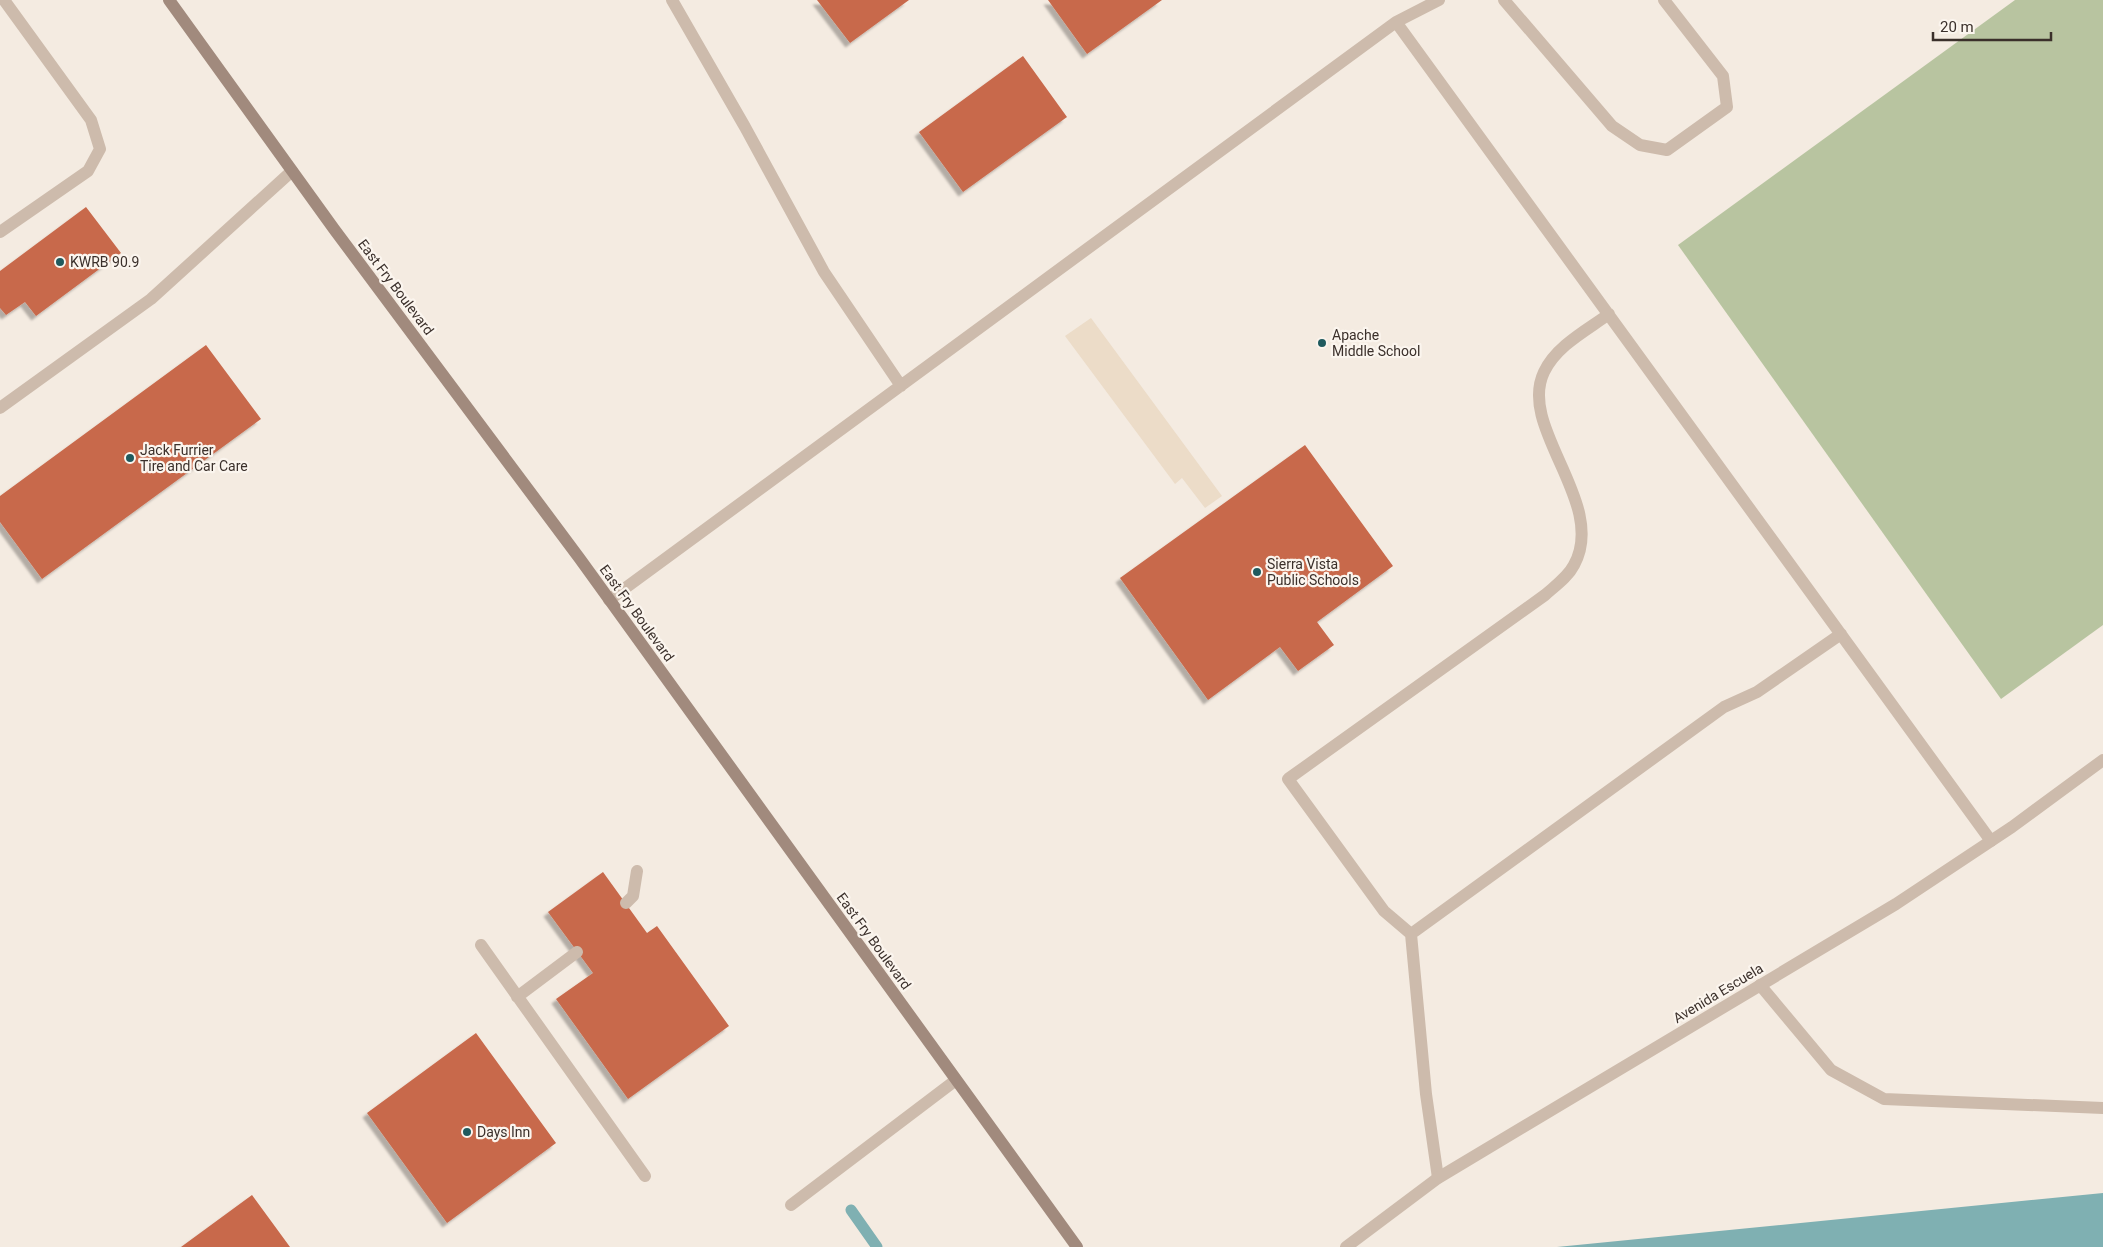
<svg xmlns="http://www.w3.org/2000/svg" width="2103" height="1247" viewBox="0 0 2103 1247" font-family="Roboto,sans-serif">
<style>
.green{fill:#b8c4a0}
.plaza{fill:#ecdcc8}
.water{fill:#7fb0b2}
.lines{fill:none;stroke-linecap:round;stroke-linejoin:round}
.stream{stroke:#7fb0b2;stroke-width:11}
.building{fill:#c8694b;filter:url(#shadow)}
.lane{stroke:#cdbbac;stroke-width:12}
.street{stroke:#cdbbac;stroke-width:12}
.secondary{stroke:#a18a7d;stroke-width:12}
.poi-dot{fill:#1f5a5e;stroke:#fbf5ee;stroke-width:2}
.labels{text-anchor:middle;stroke-width:4.5;stroke-linejoin:round;paint-order:stroke}
.poi-label{font-size:14px;fill:#3b302b;stroke:#fbf5ee;text-anchor:start}
.street-label{font-size:14px;fill:#3b302b;stroke:#fbf5ee}
</style>
<defs>
<filter id="shadow"><feDropShadow dx="-4.5" dy="4.5" stdDeviation="1" flood-color="#0004"/></filter>
</defs>
<rect width="100%" height="100%" fill="#f4ebe1"/>
<!-- green -->
<path class="green" d="M2015,0h88v625l-102,74 -323,-454z"/>
<!-- plaza -->
<path class="plaza" d="M1091,318l131,178 -17,12 -23,-30 -7,6 -110,-148z"/>
<!-- water -->
<path class="water" d="M2103,1193v54h-546z"/>
<g class="lines">
<!-- stream -->
<path class="stream" d="M851,1210l26,37"/>
</g>
<!-- building -->
<path class="building" d="M817,0h92l-59,43z
M1048,0h114l-75,54z
M1023,56l44,61 -104,75 -44,-60z
M86,207l35,46 -85,63 -11,-14 -19,13 -6,-7v-37z
M206,345l55,74 -219,160 -42,-57v-26z
M1305,445l88,121 -76,56 17,23 -36,26 -18,-24 -72,53 -88,-122z
M603,872l44,61 10,-7 72,100 -101,73 -72,-100 37,-26 -45,-61z
M476,1033l80,110 -109,80 -80,-110z
M252,1195l38,52h-109z"/>
<g class="lines">
<!-- lane -->
<path class="lane" d="M672,0l73,127 79,145 77,114
M1504,0l108,126 28,19 27,5 60,-43 -4,-31 -59,-76
M1396,22l595,819
M0,232l88,-61 12,-22 -9,-29 -87,-120
M0,408l151,-109 141,-128
M609,600l787,-578 43,-22
M626,903l7,-7 4,-25
M1411,934l-27,-23 -96,-132 257,-184c10,-9 23,-18 29,-30 34,-62 -57,-137 -30,-193 12,-26 43,-42 65,-58
M481,945l164,231
M1760,985l71,85 53,29 219,9
M517,997l60,-45
M1438,1178l-12,-84 -15,-160 313,-227 33,-15 84,-58
M791,1205l165,-125"/>
<!-- street -->
<path class="street" d="M1346,1247l92,-69 458,-274 116,-77 91,-67"/>
<!-- secondary -->
<path class="secondary" d="M169,0l165,229 246,330 497,688"/>
</g>
<!-- markers -->
<g class="poi-dot">
<circle cx="60" cy="262" r="5"/>
<circle cx="1322" cy="343" r="5"/>
<circle cx="130" cy="458" r="5"/>
<circle cx="1257" cy="572" r="5"/>
<circle cx="467" cy="1132" r="5"/>
</g>
<g class="labels">
<!-- poi labels -->
<g class="poi-label">
<text x="70" y="267">KWRB 90.9</text>
<text x="1332" y="340">Apache<tspan x="1332" dy="16">Middle School</tspan></text>
<text x="140" y="455">Jack Furrier<tspan x="140" dy="16">Tire and Car Care</tspan></text>
<text x="1267" y="569">Sierra Vista<tspan x="1267" dy="16">Public Schools</tspan></text>
<text x="477" y="1137">Days Inn</text>
</g>
<!-- street labels -->
<g class="street-label">
<text transform="translate(396 287) rotate(53)" y="5">East Fry Boulevard</text>
<text transform="translate(637 613) rotate(54)" y="5">East Fry Boulevard</text>
<text transform="translate(874 941) rotate(54)" y="5">East Fry Boulevard</text>
<text transform="translate(1718 993) rotate(-31)" y="5">Avenida Escuela</text>
</g>
</g>
<!-- scale -->
<path d="M1933 32v8h118v-8" fill="none" stroke="#3b302b" stroke-width="2.5"/>
<text x="1940" y="32" font-size="15" fill="#3b302b" stroke="#fbf5ee" stroke-width="4" paint-order="stroke">20 m</text>
</svg>
